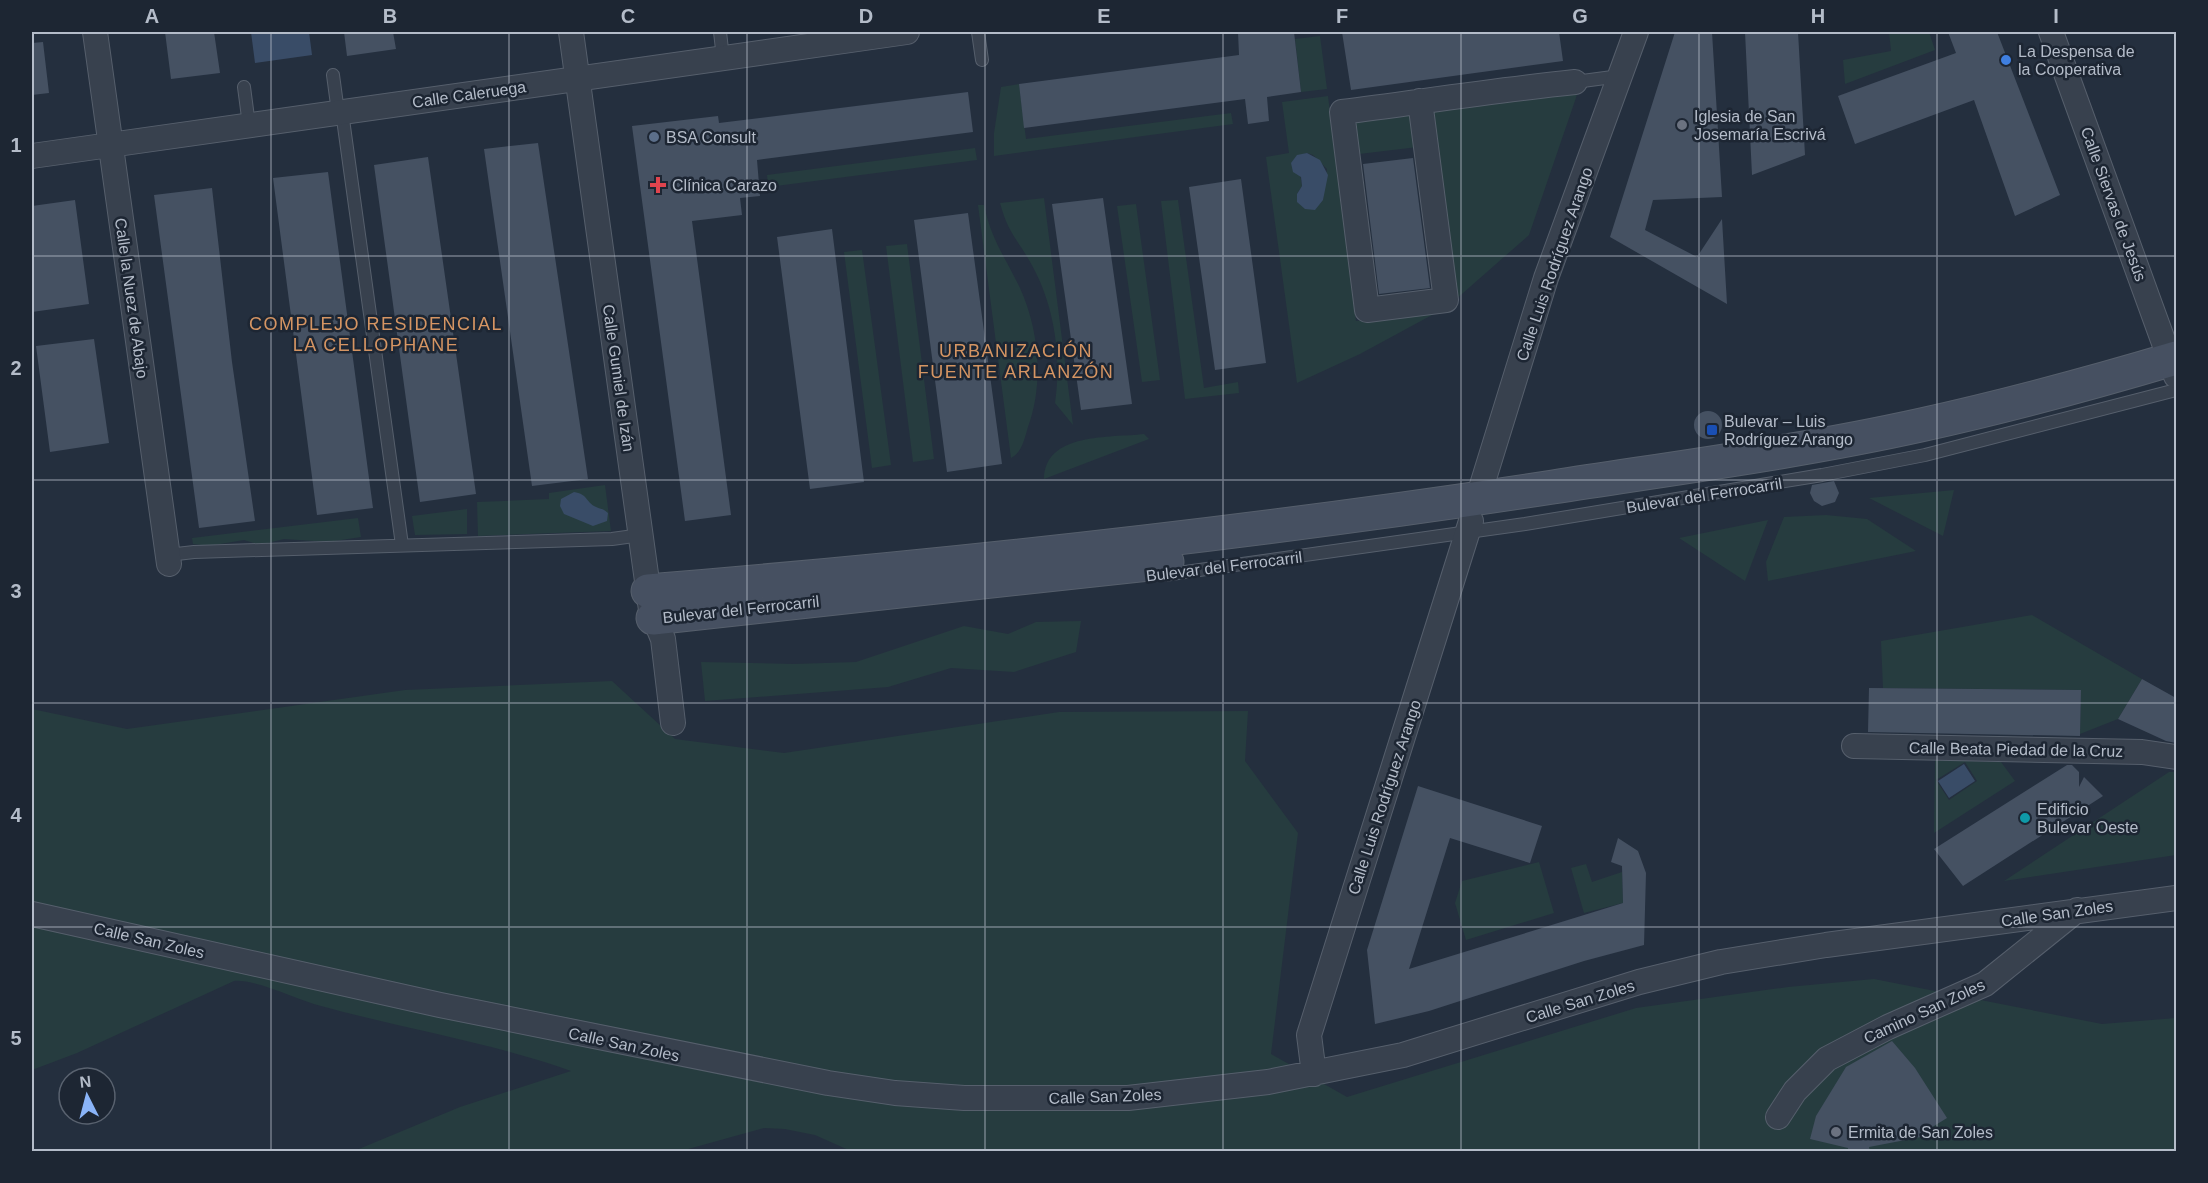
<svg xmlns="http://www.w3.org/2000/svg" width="2208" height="1183" viewBox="0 0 2208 1183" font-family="Helvetica,sans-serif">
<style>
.green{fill:#263c3f;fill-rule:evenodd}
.water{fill:#394c67}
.building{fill:#455162}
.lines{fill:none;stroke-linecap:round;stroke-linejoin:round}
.service-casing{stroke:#565f6c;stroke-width:14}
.minor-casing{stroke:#565f6c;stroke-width:26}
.secondary-casing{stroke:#565f6c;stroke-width:35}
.service{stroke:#38414e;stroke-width:12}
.minor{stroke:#38414e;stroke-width:24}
.secondary{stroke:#465061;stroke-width:33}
.grid{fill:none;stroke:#b4bcc9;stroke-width:1.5;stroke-opacity:0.55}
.shop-dot{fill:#3f7fe0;stroke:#1d2633;stroke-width:2}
.worship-dot{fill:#6b7280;stroke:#1d2633;stroke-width:2}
.service-dot{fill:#5c6f8a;stroke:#1d2633;stroke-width:2}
.health-dot{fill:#e0444e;stroke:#1d2633;stroke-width:2}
.transit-dot{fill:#1a4fb4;stroke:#1d2633;stroke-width:2}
.culture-dot{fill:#0f9aa8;stroke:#1d2633;stroke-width:2}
.labels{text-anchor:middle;stroke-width:5;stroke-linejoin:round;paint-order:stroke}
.poi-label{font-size:16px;fill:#b4bcc9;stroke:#1d2633;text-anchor:start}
.street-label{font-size:16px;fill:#b4bcc9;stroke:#1d2633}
.neighbourhood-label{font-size:18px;letter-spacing:1.5px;fill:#d59563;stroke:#1d2633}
.neatline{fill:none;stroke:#b4bcc9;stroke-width:2}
.grid-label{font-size:20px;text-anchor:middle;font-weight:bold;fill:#b4bcc9}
</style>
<rect width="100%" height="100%" fill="#242f3e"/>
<!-- green -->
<path class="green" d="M1889,32h40l6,18 -90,34 -2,-24 48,-9z
M1320,36l7,53 -26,3 -6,-53z
M1019,84l7,55 205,-26 2,11 -239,32v-23l7,-46z
M1579,89l-50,146 -75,66 -25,-192z
M1328,96l28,225 87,-12 -83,45 -63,29 -31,-226 23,-4 -7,-51zM1307,153l6,2 14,14 -4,31 -26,-6 5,-8 -5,-30z
M1414,111l4,36 -59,7 -5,-36z
M975,148l2,12 -209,27 -1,-12z
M1044,198l29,227 -18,-22c7,-48 -1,-101 -26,-143 -14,-24 -21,-28 -29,-57z
M1178,200l26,188 34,-6 1,11 -54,6 -24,-198z
M1136,204l24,176 -18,2 -25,-176z
M978,205h6c7,34 21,52 36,83 19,42 24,95 8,139 -3,10 -6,26 -17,31z
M907,244l27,215 -21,3 -27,-216z
M862,250l29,215 -19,3 -28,-216z
M1144,434l5,5 -105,40c1,-47 66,-41 100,-45z
M605,485l6,46 -133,5 -1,-34 72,-3v-6z
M1954,490l-11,46 -74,-38z
M467,509v25l-52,1 -3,-19z
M1826,515l41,4 49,32 -148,30 -2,-19 18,-45z
M358,518l3,19 -33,5 -44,-3 -24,6 -16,-5 -35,6 -16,-2 -1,-6z
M1768,520l-23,61 -66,-43z
M2032,615l110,64 -24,40 -38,15 1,-44 -198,-2 -2,-47z
M1081,621l-5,31 -62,20 -63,-4 -63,19 -183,14 -4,-39 93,2 62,-2 108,-36 44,8 28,-12z
M612,681l63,58 109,14 275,-41 189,-1 -3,50 53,72 -27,221 76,43 289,-89 152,-21 86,-8 228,45 74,-6v133l-1323,1 -38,-17 -30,-6 -21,-1 -83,23h-327l106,-44 111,-36c-82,-29 -166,-42 -250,-65 -24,-6 -65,-27 -87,-25l-157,72 -45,17v-361l95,20 278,-39z
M1935,760l66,2 14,19 -81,52zM1965,762l12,19 -28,19 -13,-20z
M2169,772h7v83l-172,26z
M1539,862l15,51 -88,27 -11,-37 7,-22z
M1586,864l6,18 30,-10 1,31 -39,10 -13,-45z"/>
<!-- water -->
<path class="water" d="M251,32h58l3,23 -57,8z
M1307,153l13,7 8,15 -5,25 -8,10 -10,-1 -8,-7v-8l5,-8 -1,-9 -8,-5 -2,-9 6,-8z
M574,492c13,2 11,8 20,14 5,3 9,2 14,7l-1,8 -14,5 -29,-12 -4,-8 1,-7z
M1964,764l11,17 -26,17 -11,-17z"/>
<!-- building -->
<path class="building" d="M165,32h49l6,41 -49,6z
M344,32h49l3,17 -49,7z
M1238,32h56l7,60 -34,5 2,24 -21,3 -3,-25 -221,29 -5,-44 220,-29z
M1342,32h217l4,29 -212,29z
M1675,32h37l10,165 -69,3 -8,30 52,27 25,-38 5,85 -117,-67z
M1745,32h53l7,123 -53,20z
M1948,32h49l63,163 -45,21 -41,-116 -119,44 -17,-48 118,-43z
M43,42l6,51 -17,2v-52z
M968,92l5,40 -216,28 3,36 -20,2 2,17 -50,6 39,294 -46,6 -53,-395 86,-10 1,7z
M538,143l50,336 -56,7 -48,-337z
M428,157l48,337 -56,8 -46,-337z
M1413,158l17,130 -51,6 -16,-130z
M328,172l45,336 -56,7 -44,-337z
M1241,179l25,184 -51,7 -26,-183z
M212,188l20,174 23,159 -56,7 -45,-333z
M1103,198l29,206 -51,6 -29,-206z
M75,200l14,104 -57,8v-106z
M968,213l34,251 -55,8 -33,-252z
M832,229l32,253 -54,7 -33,-252z
M94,339l15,104 -59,9 -14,-106z
M1694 425a14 14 0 1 1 28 0a14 14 0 1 1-28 0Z
M1834,481l5,12 -4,9 -13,4 -8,-5 -4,-8 2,-8z
M2142,679l34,19v45l-10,-2 -48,-22z
M1869,688l212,2 -1,46 -212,-4z
M2067,765h5l7,7v15l5,-10 19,19 -140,90 -29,-37z
M1418,786l124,40 -12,37 -80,-25 -41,131 214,-66 -1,-37 -11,-4 7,-24 20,13 8,22 -2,72 -60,16 -155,50 -54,13 -8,-74z
M1892,1041l23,27 32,50 -26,16v3l-52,10 1,5h-22v-4l-38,-9 6,-23 30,-49z"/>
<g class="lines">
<!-- service casing -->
<g class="service-casing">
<path id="service" d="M720,32l3,26
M978,32l4,28
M333,75l5,37
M1575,82l45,-6
M244,87l5,38
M342,112l60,433
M168,555l26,-3 418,-13 29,-4
M1164,575l361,-51 297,-49 103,-20 251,-65"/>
</g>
<!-- minor casing -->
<g class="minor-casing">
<path id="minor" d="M95,32l74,532
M571,32l80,578 12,29 10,84
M2051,32l125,344
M1420,101l26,199 -79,10 -25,-198c78,-10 155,-22 233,-30
M32,156l875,-124
M1478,498l68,-220 90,-246
M1854,746l288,6 34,5
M32,914l408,91 388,78 67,10 69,5h164l140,-16 135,-27 236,-73 82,-20 105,-17 350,-47
M1314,1074l-5,-39 162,-514
M1778,1117l17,-26 32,-32 61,-32 97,-43 92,-74"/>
</g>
<!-- secondary casing -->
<g class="secondary-casing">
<path id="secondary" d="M648,591c303,-25 605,-58 905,-104 122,-19 246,-35 368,-62 86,-19 171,-42 255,-67
M653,618l514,-56"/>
</g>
<!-- service -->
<use href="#service" class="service"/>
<!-- minor -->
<use href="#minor" class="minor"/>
<!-- secondary -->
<use href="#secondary" class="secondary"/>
</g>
<!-- grid -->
<path class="grid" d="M271,32v1120M509,32v1120M747,32v1120M985,32v1120M1223,32v1120M1461,32v1120M1699,32v1120M1937,32v1120M32,256h2144M32,480h2144M32,703h2144M32,927h2144"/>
<!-- markers -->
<circle class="shop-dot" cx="2006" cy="60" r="6"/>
<g class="worship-dot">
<circle cx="1682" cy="125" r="6"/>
<circle cx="1836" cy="1132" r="6"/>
</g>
<circle class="service-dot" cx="654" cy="137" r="6"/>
<path class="health-dot" d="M655 176h6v6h6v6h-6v6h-6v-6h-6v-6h6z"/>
<rect class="transit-dot" x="1706" y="424" width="12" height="12" rx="3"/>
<circle class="culture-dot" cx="2025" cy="818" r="6"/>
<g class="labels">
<!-- poi labels -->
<g class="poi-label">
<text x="2018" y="57">La Despensa de<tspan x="2018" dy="18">la Cooperativa</tspan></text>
<text x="1694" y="122">Iglesia de San<tspan x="1694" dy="18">Josemaría Escrivá</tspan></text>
<text x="666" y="143">BSA Consult</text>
<text x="672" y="191">Clínica Carazo</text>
<text x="1724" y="427">Bulevar – Luis<tspan x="1724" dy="18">Rodríguez Arango</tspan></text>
<text x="2037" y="815">Edificio<tspan x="2037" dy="18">Bulevar Oeste</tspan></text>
<text x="1848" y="1138">Ermita de San Zoles</text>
</g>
<!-- street labels -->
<g class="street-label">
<text transform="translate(469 94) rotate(-8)" y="6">Calle Caleruega</text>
<text transform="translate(2114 204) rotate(70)" y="6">Calle Siervas de Jesús</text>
<text transform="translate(1554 264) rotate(-71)" y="6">Calle Luis Rodríguez Arango</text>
<text transform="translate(132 298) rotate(82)" y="6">Calle la Nuez de Abajo</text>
<text transform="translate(619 378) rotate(82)" y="6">Calle Gumiel de Izán</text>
<text transform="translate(1704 495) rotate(-9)" y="6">Bulevar del Ferrocarril</text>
<text transform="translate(1224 566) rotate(-7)" y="6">Bulevar del Ferrocarril</text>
<text transform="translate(741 609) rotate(-6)" y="6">Bulevar del Ferrocarril</text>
<text transform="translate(2016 749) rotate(1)" y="6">Calle Beata Piedad de la Cruz</text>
<text transform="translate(1384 797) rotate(-72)" y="6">Calle Luis Rodríguez Arango</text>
<text transform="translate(2057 913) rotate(-8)" y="6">Calle San Zoles</text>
<text transform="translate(149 940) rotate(13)" y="6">Calle San Zoles</text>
<text transform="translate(1580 1001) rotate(-17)" y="6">Calle San Zoles</text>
<text transform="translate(1924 1011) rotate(-25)" y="6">Camino San Zoles</text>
<text transform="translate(624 1044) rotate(12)" y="6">Calle San Zoles</text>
<text transform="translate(1105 1096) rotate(-2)" y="6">Calle San Zoles</text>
</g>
<!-- neighbourhood labels -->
<g class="neighbourhood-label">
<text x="376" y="330">COMPLEJO RESIDENCIAL<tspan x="376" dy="21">LA CELLOPHANE</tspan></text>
<text x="1016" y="357">URBANIZACIÓN<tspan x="1016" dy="21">FUENTE ARLANZÓN</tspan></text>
</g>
</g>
<!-- border -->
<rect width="2208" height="1183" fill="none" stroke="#1d2633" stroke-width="66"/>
<!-- north arrow -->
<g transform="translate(87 1096) rotate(354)"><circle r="28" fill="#1d2633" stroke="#59626f" stroke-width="1.5"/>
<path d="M0-4.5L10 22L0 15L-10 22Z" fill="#8ab4f8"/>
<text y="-9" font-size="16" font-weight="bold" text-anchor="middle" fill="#b4bcc9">N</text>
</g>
<rect x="33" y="33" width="2142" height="1117" class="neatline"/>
<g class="grid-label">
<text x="152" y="23">A</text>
<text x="390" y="23">B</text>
<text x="628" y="23">C</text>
<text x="866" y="23">D</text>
<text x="1104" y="23">E</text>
<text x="1342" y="23">F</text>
<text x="1580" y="23">G</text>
<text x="1818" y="23">H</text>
<text x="2056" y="23">I</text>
<text x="16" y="152">1</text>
<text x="16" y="375">2</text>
<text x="16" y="598">3</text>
<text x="16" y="822">4</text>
<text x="16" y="1045">5</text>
</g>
</svg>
